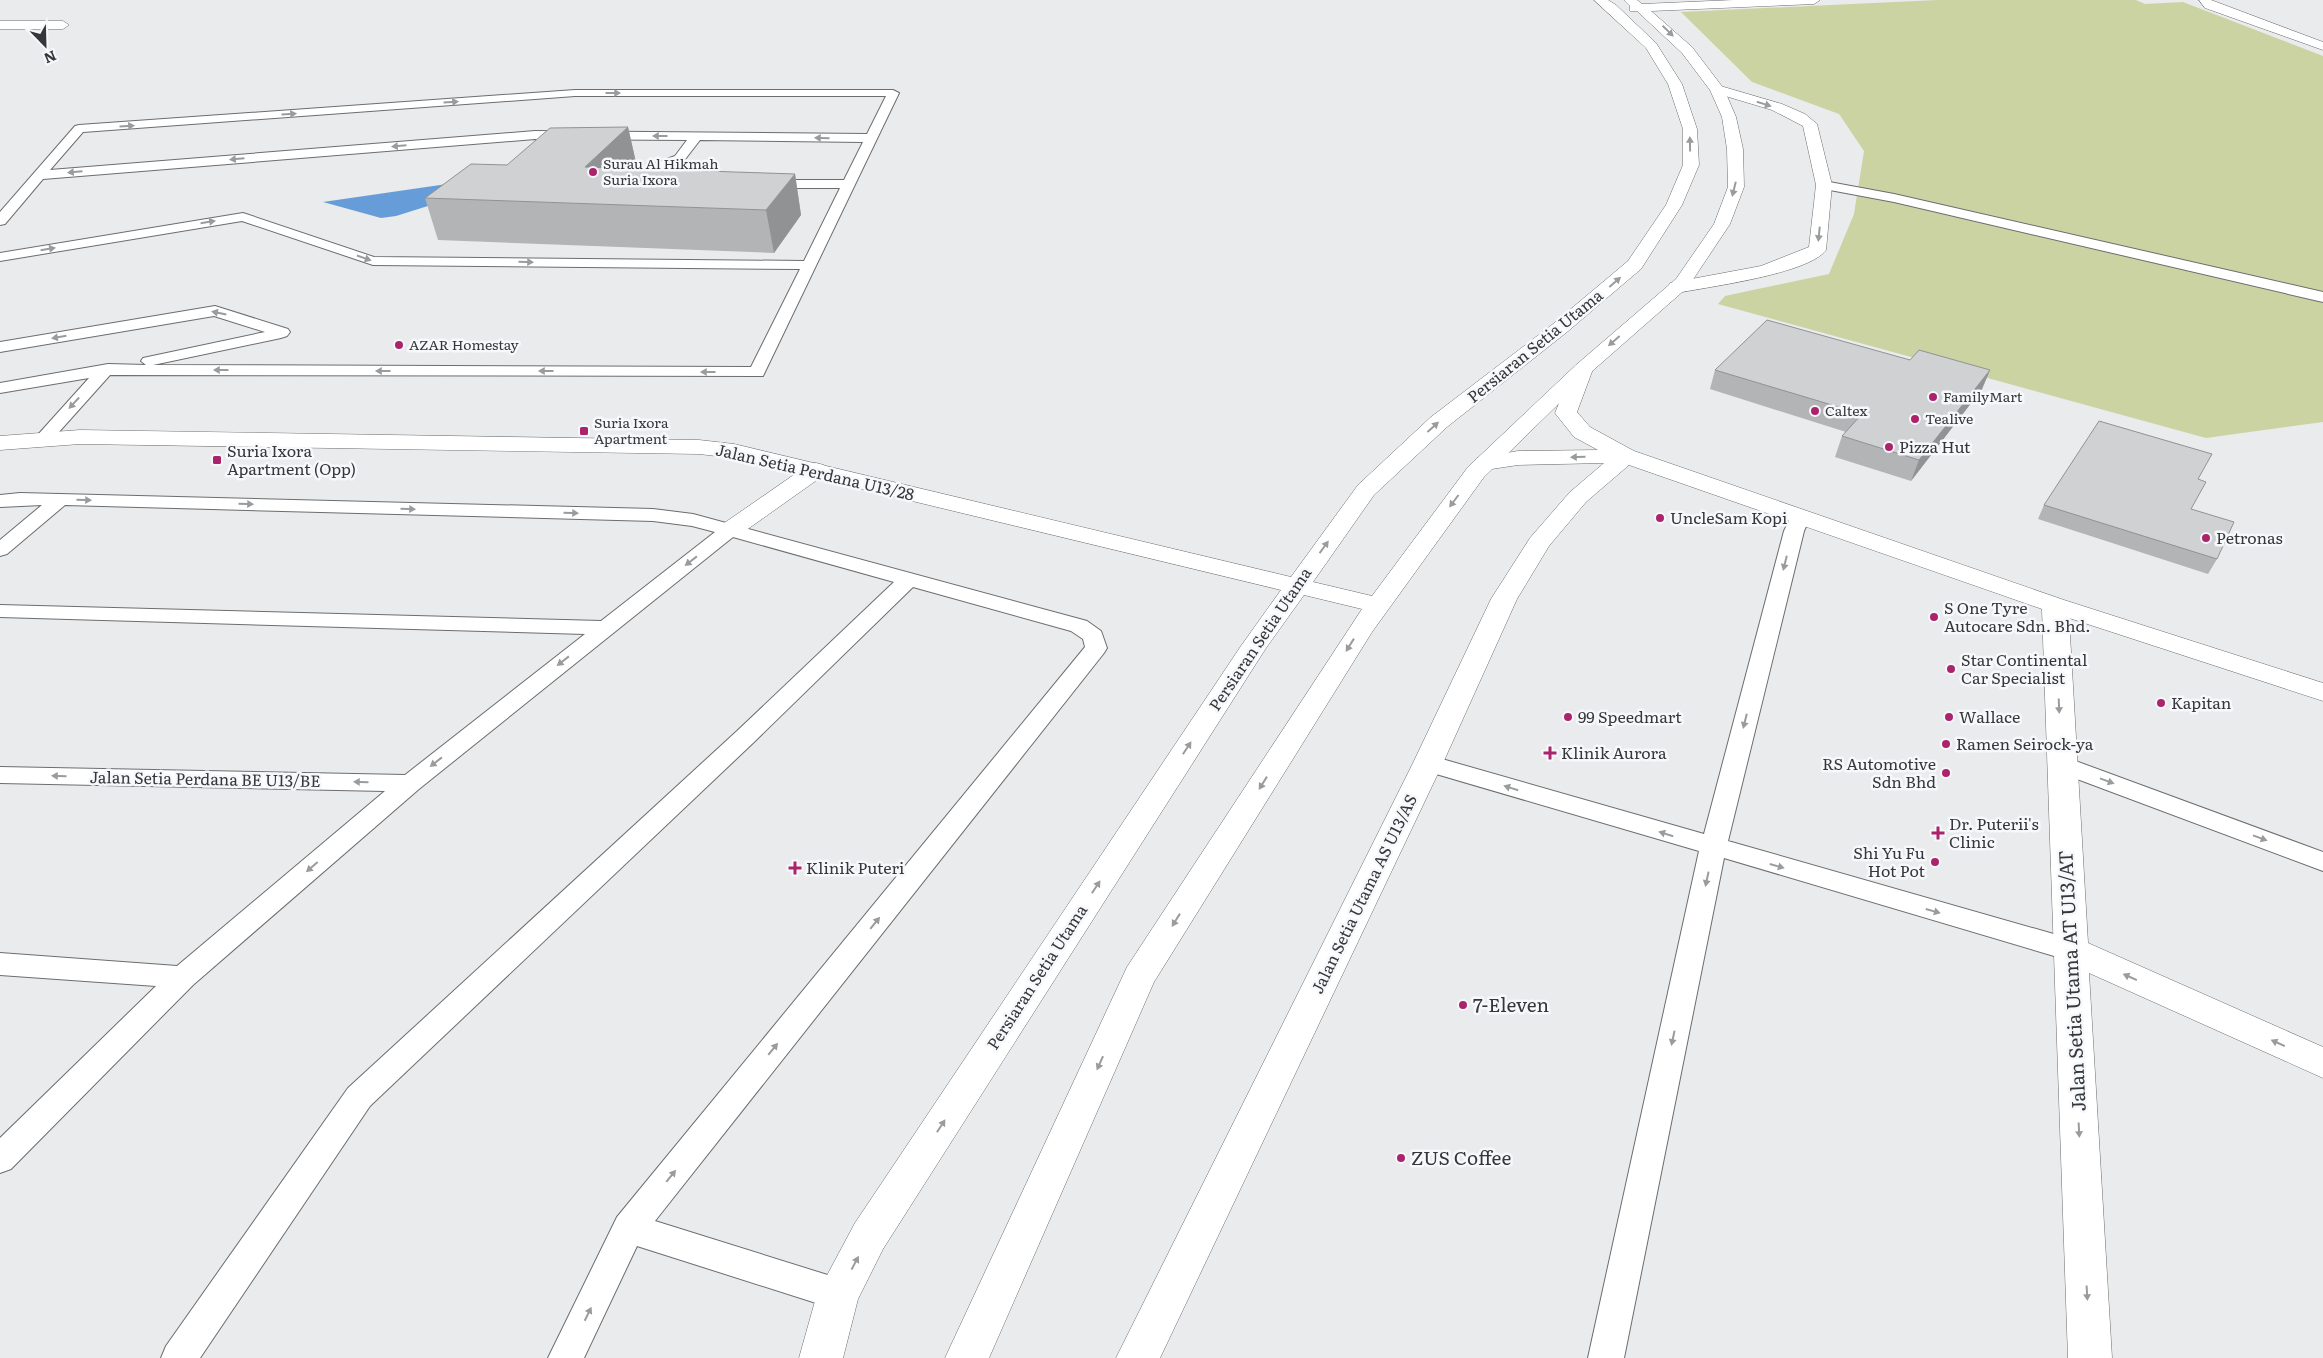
<svg xmlns="http://www.w3.org/2000/svg" width="2323" height="1358" viewBox="0 0 2323 1358" font-family="Literata,serif">
<style>
.green{fill:#ccd3a2}
.water{fill:#669cd8}
.lines{fill:none;stroke-linecap:round;stroke-linejoin:round}
.service-casing{stroke:#6b6d6f;stroke-width:2}
.minor-casing{stroke:#6b6d6f;stroke-width:1}
.tertiary-casing{stroke:#6b6d6f;stroke-width:1}
.service{fill:#fff;fill-rule:evenodd}
.minor{fill:#fff;fill-rule:evenodd}
.tertiary{fill:#fff;fill-rule:evenodd}
.wall{fill:#b2b4b5}
.shaded-wall{fill:#919294}
.building{fill:#cfd1d3;stroke:#919294}
.oneway{fill:#9a9b9c}
.poi-dot{fill:#ab246b;stroke:#f6f8fb;stroke-width:2}
.labels{text-anchor:middle;stroke-width:5;stroke-linejoin:round;paint-order:stroke}
.far-poi-label{font-size:14px;fill:#363738;stroke:#f6f8fb;text-anchor:start}
.street-label{font-size:16px;fill:#363738;stroke:#f6f8fb}
.poi-label{font-size:16px;fill:#363738;stroke:#f6f8fb;text-anchor:start}
.near-street-label{font-size:19px;fill:#363738;stroke:#f6f8fb}
.near-poi-label{font-size:19px;fill:#363738;stroke:#f6f8fb;text-anchor:start}
</style>
<rect width="100%" height="100%" fill="#e9ebed"/>
<!-- green -->
<path class="green" d="M1937,0h199l9,4 38,-2 140,54v366l-117,16 -488,-134 7,-8 104,-22 25,-60 10,-63 -25,-37 -87,-32 -71,-70z"/>
<!-- water -->
<path class="water" d="M447,184v16l-51,16 -15,2 -58,-16z"/>
<g class="lines">
<!-- service casing -->
<g class="service-casing">
<path id="service" d="M575,90h318l6,3 -136,283 -653,-1 -60,67h-12l-3,-4 54,-60 -89,15v-10l108,-19 38,1 -5,-4 2,-3 122,-26 -51,-16 -214,36v-10l215,-36 73,23 2,3 -3,4 -6,2 -128,27 598,2 49,-98 -427,-4 -131,-44 -242,40v-8l243,-40 131,44 430,4 36,-73h-73l-7,-4 7,-4h77l19,-38 -163,-2 -17,22 -20,8 -17,17h-10l-2,-3 2,-3 17,-17 22,-8 12,-16 -152,-1 -492,40 -38,45 -5,1v-13l75,-86 4,-1zM575,96h311l-19,38 -332,-3 -485,39 33,-38z
M1824,181l70,13 429,98v10l-429,-100 -75,-14 -2,-3 2,-3z
M20,493l633,16 40,5 394,107 14,10 6,17 -3,5 -449,568 195,61 5,12 -5,12 -12,4 -201,-64 -53,112h-36l69,-141 468,-570 -2,-8 -12,-8 -158,-44 -160,156 -383,363 -170,252h-39l5,-12 182,-258 389,-357 157,-149 -161,-45 -314,252 -226,196 -182,184 -11,4v-35l156,-152 -156,-11v-22l177,13 208,-175 -385,-8v-16l405,8 180,-141 -585,-17v-12l601,16 114,-89 -23,-6 -39,-5 -588,-16 -58,49 -7,2v-16l42,-35 -42,2v-12z
M1800,511l7,2 3,4 -6,14 -76,310 343,98 10,3 4,8 -4,8 -10,3 -347,-103 -100,500h-36l111,-507 -280,-82 -3,-6 3,-6 9,-2 276,79 80,-303 9,-18z
M2062,756l261,96v19l-270,-101 -3,-6 3,-6z"/>
</g>
<!-- minor casing -->
<g class="minor-casing">
<path id="minor" d="M2199,0h12l112,42v8l-118,-42z
M0,21h63l6,4 -6,4h-63z
M1717,85l65,19 23,10 12,10 15,61 -6,65c-17,24 -119,37 -149,43l-7,-2 -2,-4 2,-4 91,-17 48,-19 7,-62 -13,-59 -31,-16 -60,-18 -2,-3 2,-3z
M1583,363l7,2 3,4 -16,43 13,15 44,24 430,149 259,83v18l-254,-83 19,325 235,104v31l-234,-105 23,385h-44l-26,-749 -413,-144 -43,37 -37,44 -32,53 -74,164 -283,595h-44l297,-595 78,-164 39,-61 40,-46 34,-29 -86,2 -33,5 -8,-2 -3,-5 3,-5 41,-7 80,-1 -24,-13 -19,-24 18,-44 3,-4z
M816,463l8,2 3,5 -3,5 -86,61 -9,2 -9,-2 -3,-5 3,-5 88,-61z"/>
</g>
<!-- tertiary casing -->
<g class="tertiary-casing">
<path id="tertiary" d="M1594,0h14l8,5 40,38 26,41 15,45 2,36 -17,40 -41,64 -74,63 -120,95 -73,68 -61,87 59,14 96,-129 108,-102 100,-86 38,-55 14,-37 -1,-38 -5,-32 -12,-27 -28,-37 -45,-42h-7v-5l-6,-6h13l5,4 92,-4h86l-6,4 -163,7 41,36 32,42 12,28 7,32 1,38 -14,37 -42,63 -98,86 -106,104 -112,155 -218,350 -165,376h-44l182,-391 235,-358 -58,-14 -38,53 -383,601 -25,50 -15,59h-44l18,-64 38,-71 386,-577 40,-56 -547,-132 -35,-4 -619,-10 -80,6v-14l80,-6 619,10 35,4 557,133 67,-92 73,-68 122,-93 75,-63 38,-56 17,-40v-36l-15,-45 -22,-36z"/>
</g>
<!-- service -->
<use href="#service" class="service"/>
<!-- minor -->
<use href="#minor" class="minor"/>
<!-- tertiary -->
<use href="#tertiary" class="tertiary"/>
</g>
<!-- wall -->
<path class="wall" d="M628,127l9,40 -2,2 160,5 6,41 -27,38 -336,-13 -13,-42 82,-33z
M1910,360l80,10 -8,19 -71,92 -76,-24 7,-21 4,-4 -136,-43 5,-19z
M2198,479l-7,30 26,50 -9,15 -170,-55 6,-14z"/>
<!-- shaded-wall -->
<path class="shaded-wall" d="M628,127l9,40 -37,37 -15,-37z
M795,174l6,41 -27,38 -8,-43z
M1990,370l-8,19 -71,92 8,-21z"/>
<!-- building -->
<path class="building" d="M628,127l-43,40 210,7 -29,36 -341,-12 46,-34 36,1 43,-37z
M1767,320l143,40 9,-10 71,20 -71,90 -77,-24 20,-22 -147,-44z
M2099,421l113,33 -14,25 8,3 -15,27 43,13 -17,37 -173,-54z"/>
<!-- one-way arrows -->
<defs><path id="oneway-solid" d="M-6-.8H1V-3.2L6.5 0L1 3.2V.8H-6Z" transform="scale(1.25)"/></defs>
<g class="oneway">
<use href="#oneway-solid" transform="translate(1668 31) rotate(44)"/>
<use href="#oneway-solid" transform="translate(613 93)"/>
<use href="#oneway-solid" transform="translate(451 102) rotate(-4)"/>
<use href="#oneway-solid" transform="translate(1764 104) rotate(17)"/>
<use href="#oneway-solid" transform="translate(289 114) rotate(-4)"/>
<use href="#oneway-solid" transform="translate(127 126) rotate(-4)"/>
<use href="#oneway-solid" transform="translate(660 136) rotate(-180)"/>
<use href="#oneway-solid" transform="translate(822 138) rotate(-179)"/>
<use href="#oneway-solid" transform="translate(1690 144) rotate(-91)"/>
<use href="#oneway-solid" transform="translate(399 146) rotate(175)"/>
<use href="#oneway-solid" transform="translate(237 159) rotate(175)"/>
<use href="#oneway-solid" transform="translate(75 172) rotate(175)"/>
<use href="#oneway-solid" transform="translate(1734 189) rotate(104)"/>
<use href="#oneway-solid" transform="translate(208 222) rotate(-9)"/>
<use href="#oneway-solid" transform="translate(1819 234) rotate(96)"/>
<use href="#oneway-solid" transform="translate(48 249) rotate(-9)"/>
<use href="#oneway-solid" transform="translate(364 258) rotate(19)"/>
<use href="#oneway-solid" transform="translate(526 262) rotate(1)"/>
<use href="#oneway-solid" transform="translate(1615 282) rotate(-41)"/>
<use href="#oneway-solid" transform="translate(219 313) rotate(-168)"/>
<use href="#oneway-solid" transform="translate(59 337) rotate(170)"/>
<use href="#oneway-solid" transform="translate(1614 341) rotate(139)"/>
<use href="#oneway-solid" transform="translate(221 370) rotate(-180)"/>
<use href="#oneway-solid" transform="translate(383 371) rotate(-180)"/>
<use href="#oneway-solid" transform="translate(546 371) rotate(-180)"/>
<use href="#oneway-solid" transform="translate(708 372) rotate(-180)"/>
<use href="#oneway-solid" transform="translate(74 403) rotate(133)"/>
<use href="#oneway-solid" transform="translate(1433 427) rotate(-42)"/>
<use href="#oneway-solid" transform="translate(1578 457) rotate(179)"/>
<use href="#oneway-solid" transform="translate(84 500) rotate(2)"/>
<use href="#oneway-solid" transform="translate(1454 501) rotate(127)"/>
<use href="#oneway-solid" transform="translate(246 504) rotate(2)"/>
<use href="#oneway-solid" transform="translate(408 509) rotate(2)"/>
<use href="#oneway-solid" transform="translate(571 513) rotate(2)"/>
<use href="#oneway-solid" transform="translate(1324 547) rotate(-54)"/>
<use href="#oneway-solid" transform="translate(691 561) rotate(142)"/>
<use href="#oneway-solid" transform="translate(1785 563) rotate(104)"/>
<use href="#oneway-solid" transform="translate(1350 645) rotate(122)"/>
<use href="#oneway-solid" transform="translate(563 661) rotate(142)"/>
<use href="#oneway-solid" transform="translate(2059 706) rotate(88)"/>
<use href="#oneway-solid" transform="translate(1745 721) rotate(104)"/>
<use href="#oneway-solid" transform="translate(1187 748) rotate(-57)"/>
<use href="#oneway-solid" transform="translate(436 762) rotate(142)"/>
<use href="#oneway-solid" transform="translate(59 776) rotate(-179)"/>
<use href="#oneway-solid" transform="translate(2107 781) rotate(20)"/>
<use href="#oneway-solid" transform="translate(361 782) rotate(-179)"/>
<use href="#oneway-solid" transform="translate(1263 783) rotate(122)"/>
<use href="#oneway-solid" transform="translate(1511 788) rotate(-163)"/>
<use href="#oneway-solid" transform="translate(1666 834) rotate(-163)"/>
<use href="#oneway-solid" transform="translate(2260 838) rotate(20)"/>
<use href="#oneway-solid" transform="translate(1777 866) rotate(16)"/>
<use href="#oneway-solid" transform="translate(312 867) rotate(139)"/>
<use href="#oneway-solid" transform="translate(1707 879) rotate(102)"/>
<use href="#oneway-solid" transform="translate(1096 887) rotate(-57)"/>
<use href="#oneway-solid" transform="translate(1933 911) rotate(16)"/>
<use href="#oneway-solid" transform="translate(1176 920) rotate(122)"/>
<use href="#oneway-solid" transform="translate(875 923) rotate(-51)"/>
<use href="#oneway-solid" transform="translate(2130 977) rotate(-156)"/>
<use href="#oneway-solid" transform="translate(1673 1038) rotate(102)"/>
<use href="#oneway-solid" transform="translate(2278 1043) rotate(-156)"/>
<use href="#oneway-solid" transform="translate(773 1049) rotate(-51)"/>
<use href="#oneway-solid" transform="translate(1100 1063) rotate(114)"/>
<use href="#oneway-solid" transform="translate(941 1126) rotate(-57)"/>
<use href="#oneway-solid" transform="translate(2079 1130) rotate(87)"/>
<use href="#oneway-solid" transform="translate(671 1176) rotate(-51)"/>
<use href="#oneway-solid" transform="translate(855 1263) rotate(-62)"/>
<use href="#oneway-solid" transform="translate(2087 1293) rotate(87)"/>
<use href="#oneway-solid" transform="translate(588 1314) rotate(-64)"/>
</g>
<!-- markers -->
<g class="poi-dot">
<circle cx="593" cy="172" r="5"/>
<circle cx="399" cy="345" r="5"/>
<circle cx="1933" cy="397" r="5"/>
<circle cx="1815" cy="411" r="5"/>
<circle cx="1915" cy="419" r="5"/>
<rect x="579" y="426" width="10" height="10" rx="2.5"/>
<circle cx="1889" cy="447" r="5"/>
<rect x="212" y="455" width="10" height="10" rx="2.5"/>
<circle cx="1660" cy="518" r="5"/>
<circle cx="2206" cy="538" r="5"/>
<circle cx="1934" cy="617" r="5"/>
<circle cx="1951" cy="669" r="5"/>
<circle cx="2161" cy="703" r="5"/>
<circle cx="1568" cy="717" r="5"/>
<circle cx="1949" cy="717" r="5"/>
<circle cx="1946" cy="744" r="5"/>
<path d="M1547.5 745.5h5v5h5v5h-5v5h-5v-5h-5v-5h5z"/>
<circle cx="1946" cy="773" r="5"/>
<path d="M1935.5 825.5h5v5h5v5h-5v5h-5v-5h-5v-5h5z"/>
<circle cx="1935" cy="862" r="5"/>
<path d="M792.5 860.5h5v5h5v5h-5v5h-5v-5h-5v-5h5z"/>
<circle cx="1463" cy="1005" r="5"/>
<circle cx="1401" cy="1158" r="5"/>
</g>
<g class="labels">
<!-- far-poi labels -->
<g class="far-poi-label">
<text x="603" y="169">Surau Al Hikmah<tspan x="603" dy="16">Suria Ixora</tspan></text>
<text x="409" y="350">AZAR Homestay</text>
<text x="1943" y="402">FamilyMart</text>
<text x="1825" y="416">Caltex</text>
<text x="1925" y="424">Tealive</text>
<text x="594" y="428">Suria Ixora<tspan x="594" dy="16">Apartment</tspan></text>
</g>
<!-- street labels -->
<g class="street-label">
<text transform="translate(1535 346) rotate(-39)" y="6">Persiaran Setia Utama</text>
<text transform="translate(815 472) rotate(13)" y="6">Jalan Setia Perdana U13/28</text>
<text transform="translate(1260 639) rotate(-56)" y="6">Persiaran Setia Utama</text>
<text transform="translate(205 779) rotate(1)" y="6">Jalan Setia Perdana BE U13/BE</text>
<text transform="translate(1364 894) rotate(-64)" y="6">Jalan Setia Utama AS U13/AS</text>
<text transform="translate(1037 977) rotate(-57)" y="6">Persiaran Setia Utama</text>
</g>
<!-- poi labels -->
<g class="poi-label">
<text x="1899" y="453">Pizza Hut</text>
<text x="227" y="457">Suria Ixora<tspan x="227" dy="18">Apartment (Opp)</tspan></text>
<text x="1670" y="524">UncleSam Kopi</text>
<text x="2216" y="544">Petronas</text>
<text x="1944" y="614">S One Tyre<tspan x="1944" dy="18">Autocare Sdn. Bhd.</tspan></text>
<text x="1961" y="666">Star Continental<tspan x="1961" dy="18">Car Specialist</tspan></text>
<text x="2171" y="709">Kapitan</text>
<text x="1578" y="723">99 Speedmart</text>
<text x="1959" y="723">Wallace</text>
<text x="1956" y="750">Ramen Seirock-ya</text>
<text x="1561" y="759">Klinik Aurora</text>
<text x="1936" y="770" text-anchor="end">RS Automotive<tspan x="1936" dy="18">Sdn Bhd</tspan></text>
<text x="1949" y="830">Dr. Puterii's<tspan x="1949" dy="18">Clinic</tspan></text>
<text x="1925" y="859" text-anchor="end">Shi Yu Fu<tspan x="1925" dy="18">Hot Pot</tspan></text>
<text x="806" y="874">Klinik Puteri</text>
</g>
<!-- near-street labels -->
<g class="near-street-label">
<text transform="translate(2072 981) rotate(-93)" y="7">Jalan Setia Utama AT U13/AT</text>
</g>
<!-- near-poi labels -->
<g class="near-poi-label">
<text x="1473" y="1012">7-Eleven</text>
<text x="1411" y="1165">ZUS Coffee</text>
</g>
</g>
<!-- north arrow -->
<g transform="translate(45 45) rotate(157)" stroke="#f6f8fb" stroke-width="4" paint-order="stroke">
<path d="M0-4L9 19L0 12L-9 19Z" fill="#363738"/>
<text y="-8" font-size="14" font-weight="bold" text-anchor="middle" fill="#363738">N</text>
</g>
</svg>
